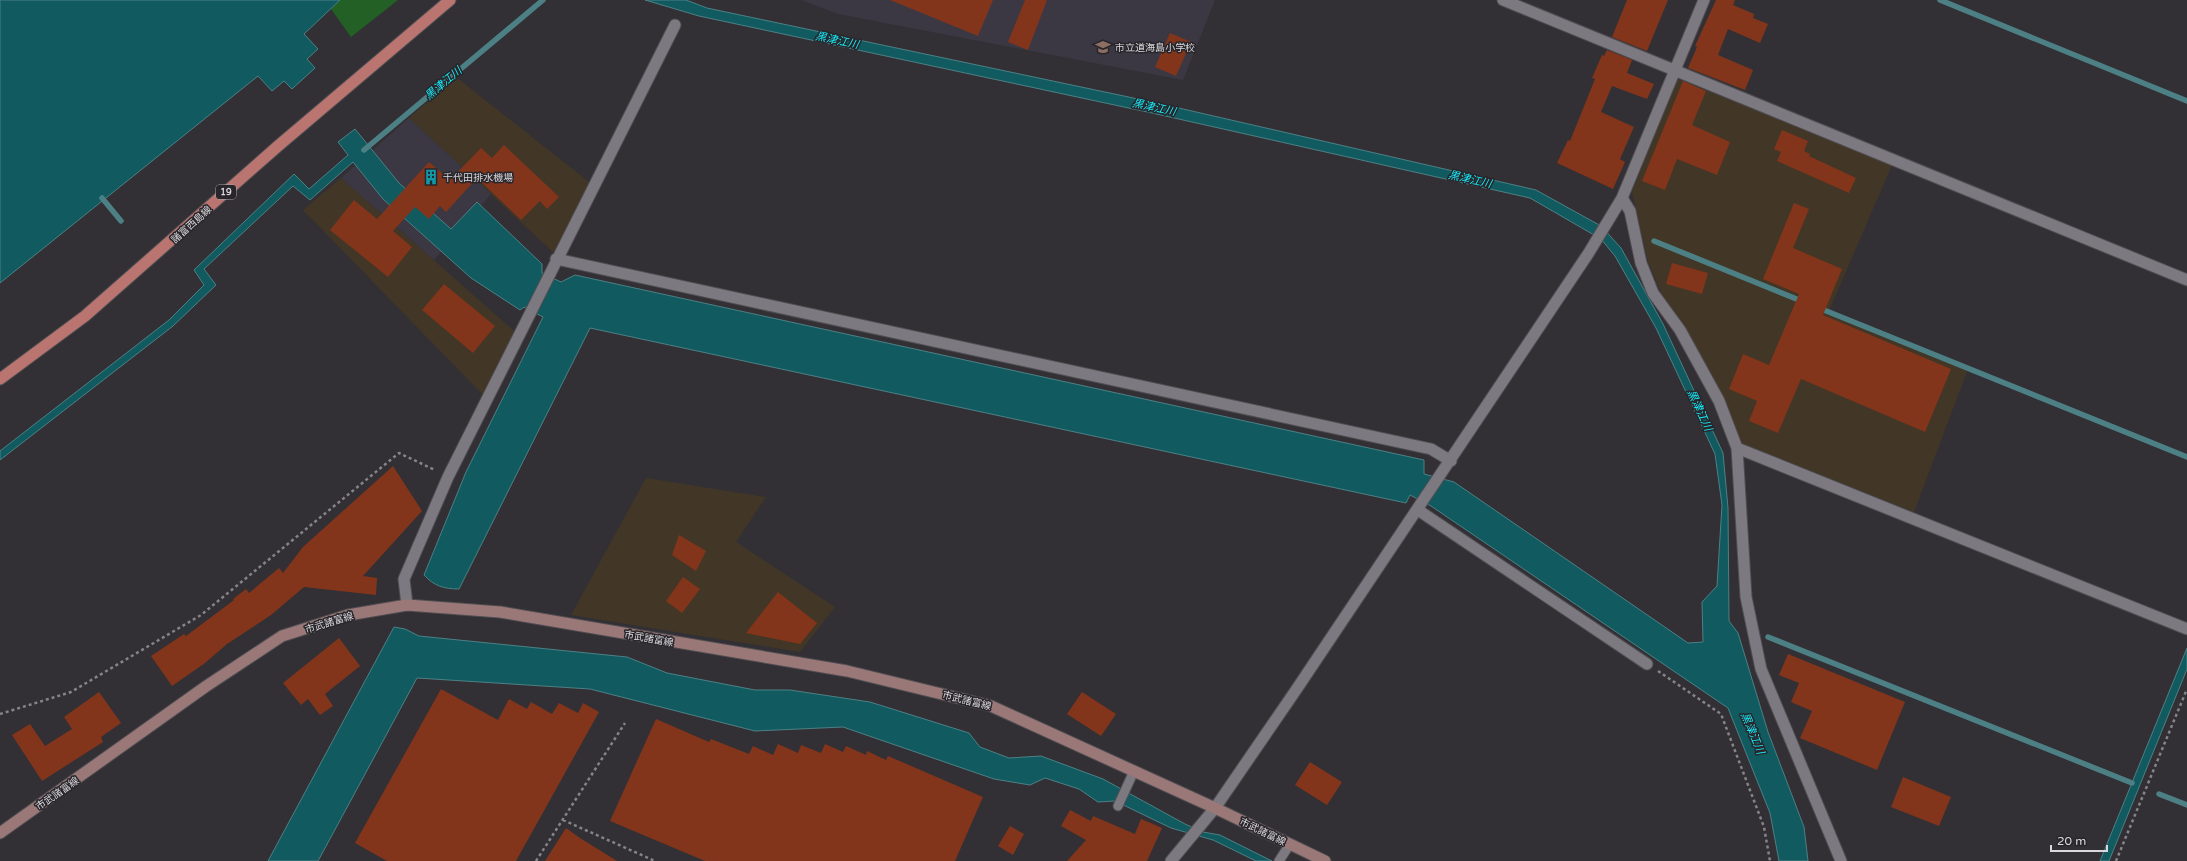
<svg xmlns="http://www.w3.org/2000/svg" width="2187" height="861" viewBox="0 0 2187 861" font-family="'Varela Round','Noto Sans JP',sans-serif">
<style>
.commercial{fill:#423627}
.built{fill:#3c3843}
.green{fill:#226025}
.water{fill:#115b60;stroke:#4d8085}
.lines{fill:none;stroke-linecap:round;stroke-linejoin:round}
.stream{stroke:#4d8085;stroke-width:5.5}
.building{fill:#82351b}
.service-casing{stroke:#504e52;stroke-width:11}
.minor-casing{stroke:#504e52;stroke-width:13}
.secondary-casing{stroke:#504e52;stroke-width:13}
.primary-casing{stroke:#504e52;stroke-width:13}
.path{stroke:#868489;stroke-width:2.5;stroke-dasharray:3 3;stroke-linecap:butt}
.service{stroke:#7c7a80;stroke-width:9}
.minor{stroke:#7c7a80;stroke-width:11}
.secondary{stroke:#9b7878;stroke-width:11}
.primary{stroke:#ba7570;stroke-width:11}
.labels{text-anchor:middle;stroke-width:3;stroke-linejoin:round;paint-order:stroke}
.shield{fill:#28262b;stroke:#a5a3a7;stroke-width:1}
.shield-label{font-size:9px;font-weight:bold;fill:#dad8dc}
.poi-label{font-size:10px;fill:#dad8dc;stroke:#28262b;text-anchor:start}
.street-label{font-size:10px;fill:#dad8dc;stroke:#28262b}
.water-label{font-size:11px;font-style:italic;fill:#17eaf7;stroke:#28262b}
</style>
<rect width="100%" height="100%" fill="#323035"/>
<!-- commercial -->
<path class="commercial" d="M456,77l133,105 -35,71 -145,-135z
M1678,79l214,86 -63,146 139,58 -54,143 -172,-69 -37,-81 -43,-67 -14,-34 -16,-69z
M341,178l173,153 -31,64 -180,-185z
M646,478l120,19 -30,45 99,65 -35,45 -229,-37z"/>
<!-- built -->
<path class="built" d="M801,0h414l-32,80 -345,-66z
M409,118l82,76 -57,66 -93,-82z"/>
<!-- green -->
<path class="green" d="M340,0h58l-47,37 -20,-28z"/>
<!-- water -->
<path class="water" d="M0,0h340l-36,34 14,15 -11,10 8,9 -23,21 -8,-8 -12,10 -14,-15 -258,207z
M645,0h41l21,8 450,95 379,87 65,36 20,22 42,76 60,129 5,55 1,113 9,12 30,99 36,95 4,34h-29l-9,-48 -42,-105 -297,-202 -21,-11 -4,8 -816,-175 -131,261c-15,0 -25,-3 -35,-14l42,-103 77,-155 -19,-10 -4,3 -49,-32 -88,-79 -30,-37 -43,38 -17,-14 -89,83 12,16 -43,41 -173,134v-9l169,-131 35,-35 -10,-15 100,-96 15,15 39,-34 -10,-13 17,-13 44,54 52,46 26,-27 65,62v9l19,9 14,-7 849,185v14l30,8 234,161 15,-1 -1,-40 15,-16 5,-81 -7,-51 -59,-126 -41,-72 -14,-17 -71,-41 -378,-85 -453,-97z
M394,627l11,2 14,7 208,21 40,16 88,17h35l80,12 99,31 11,14 29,11 32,-2 62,23 82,45 18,8 17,3 52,26h-16l-43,-21 -42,-12 -56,-27 -17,1 -19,-13 -34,-11 -15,7 -36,-6 -151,-52 -88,4 -165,-42 -173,-11 -99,183h-50z
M2187,648v21l-78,192h-9z"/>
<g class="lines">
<!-- stream -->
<path class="stream" d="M1940,0l247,101
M364,150l179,-150
M102,198l19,23
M1654,241l150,61
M1819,308l368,149
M1768,637l364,146
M2159,794l28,11"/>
</g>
<!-- building -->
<path class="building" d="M890,0h103l-15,36z
M1025,0h22l-19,50 -20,-8z
M1627,0h41l-21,51 -35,-14z
M1716,0h19l-2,5 21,9 -1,4 15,6 -8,19 -32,-14 -10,26 35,15 -8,20 -57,-22 9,-21 -2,-1z
M1170,33l21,9 -15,34 -21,-9z
M1607,50l25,10 -5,13 27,11 -7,15 -35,-13 -11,26 33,15 -14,32 5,3 -12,27 -56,-26 11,-23 2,1 25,-62 -3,-1 10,-23 2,1z
M1683,81l23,10 -14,34 38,17 -13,33 -40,-16 -12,31 -23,-9z
M1782,130l26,11 -4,10 6,3 -1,2 47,22 -7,15 -72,-32 4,-9 -7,-3z
M504,145l55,52 -12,12 -7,-8 -19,19 -44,-42 -31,34 -6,-6 -11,13 -14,-12 -22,24 19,16 -24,30 -58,-47 24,-30 23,19 52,-57 21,18 31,-32 11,10z
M1794,203l15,6 -16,39 49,21 -19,46 128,54 -26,63 -124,-53 -23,54 -29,-12 8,-20 -28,-12 14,-35 26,11 30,-71 -36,-15z
M1672,263l36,10 -6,21 -36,-10z
M444,284l51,42 -22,27 -51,-43z
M393,466l29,45 -59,65 14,2 -1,17 -72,-8 -33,28 -44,29 -22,19 -33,23 -21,-30 33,-22 2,2 48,-36 -1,-1 13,-10 3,4 30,-25 4,5 20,-26z
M679,535l27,16 -10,20 -24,-16z
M683,577l17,12 -18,24 -16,-12z
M778,592l39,31 -17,21 -54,-11z
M339,638l21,28 -35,28 8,12 -13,9 -12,-16 -7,6 -18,-22z
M1788,654l117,48 -28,68 -77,-32 12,-27 -21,-9 8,-19 -20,-8z
M441,689l57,31 11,-21 18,10 4,-7 21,12 7,-11 19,10 5,-10 16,9 -83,149h-129l-32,-18z
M99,692l22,31 -20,14 2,5 -61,39 -30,-46 18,-11 15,22 27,-17 -8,-12z
M1082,692l34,22 -15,22 -34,-22z
M656,719l53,23 2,-3 38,15 4,-8 20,9 5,-11 20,9 3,-8 20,8 4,-9 18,8 3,-6 20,9 1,-4 19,9 2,-4 95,41 -28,64h-250l-95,-40z
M1310,762l32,20 -15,23 -32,-20z
M1903,777l48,20 -12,29 -48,-19z
M1070,810l21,11 2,-5 42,18 6,-15 21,9 -15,33h-80l19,-21 -25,-14z
M1010,826l14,8 -11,21 -15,-9z
M566,828l14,10 37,23h-72z"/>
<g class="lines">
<!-- service casing -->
<g class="service-casing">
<path id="service" d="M1118,806l16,-35
M1279,861l11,-17"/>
</g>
<!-- minor casing -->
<g class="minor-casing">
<path id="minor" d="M1503,0l684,280
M1622,198l8,13 11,52 12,30 27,37 39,71 18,47 9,149 15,72 80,192
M556,259l875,190 20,12
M1737,448l450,181
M1418,510l229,154
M407,605l-3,-26 44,-102 227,-452
M1171,861l44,-53 81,-118 292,-436 34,-56 82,-198"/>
</g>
<!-- secondary casing -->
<g class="secondary-casing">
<path id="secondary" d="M0,833l205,-146 77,-51 66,-21 59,-10 93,7 347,59 144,35 224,102 110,53"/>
</g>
<!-- primary casing -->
<g class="primary-casing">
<path id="primary" d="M0,379l85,-63 193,-170 172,-146"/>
</g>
<!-- path -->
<path class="path" d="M1658,671l63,43 43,113 6,34
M0,714l71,-22 130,-77 198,-162 36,17
M563,820l92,41
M536,861l89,-138
M2116,861l71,-172"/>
<!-- service -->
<use href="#service" class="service"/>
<!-- minor -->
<use href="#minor" class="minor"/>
<!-- secondary -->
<use href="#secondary" class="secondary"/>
<!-- primary -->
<use href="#primary" class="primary"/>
</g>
<!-- icons -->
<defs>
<g id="school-bare" transform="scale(1.2)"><path d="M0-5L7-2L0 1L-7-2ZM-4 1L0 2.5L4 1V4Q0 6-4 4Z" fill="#8d6e63" stroke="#28262b" stroke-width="2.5" paint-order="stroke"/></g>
<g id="building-bare" transform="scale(1.2)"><path d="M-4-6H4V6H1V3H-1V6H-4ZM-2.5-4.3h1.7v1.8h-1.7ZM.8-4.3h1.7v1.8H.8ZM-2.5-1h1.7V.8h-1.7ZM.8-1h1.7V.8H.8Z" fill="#0f9aa8" stroke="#28262b" stroke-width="2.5" paint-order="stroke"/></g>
</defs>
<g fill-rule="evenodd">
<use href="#school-bare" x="1103" y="47"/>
<use href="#building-bare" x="431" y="177"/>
</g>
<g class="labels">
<!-- shield labels -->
<rect class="shield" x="216" y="185" width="20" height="14" rx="3"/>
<g class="shield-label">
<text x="226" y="195">19</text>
</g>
<!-- poi labels -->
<g class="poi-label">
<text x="1115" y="51">市立道海島小学校</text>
<text x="443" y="181">千代田排水機場</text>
</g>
<!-- street labels -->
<g class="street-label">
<text transform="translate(191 224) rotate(-42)" y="4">諸富西島線</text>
<text transform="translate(329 622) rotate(-17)" y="4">市武諸富線</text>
<text transform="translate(649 638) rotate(10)" y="4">市武諸富線</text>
<text transform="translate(967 700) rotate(14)" y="4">市武諸富線</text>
<text transform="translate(57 793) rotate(-35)" y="4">市武諸富線</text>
<text transform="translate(1263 831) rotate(26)" y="4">市武諸富線</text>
</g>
<!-- water labels -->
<g class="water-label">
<text transform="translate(837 40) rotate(12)" y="4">黒津江川</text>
<text transform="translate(443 83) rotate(-40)" y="4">黒津江川</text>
<text transform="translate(1154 107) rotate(12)" y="4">黒津江川</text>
<text transform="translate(1470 179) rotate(13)" y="4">黒津江川</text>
<text transform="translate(1700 410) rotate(65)" y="4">黒津江川</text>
<text transform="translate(1753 733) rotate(67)" y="4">黒津江川</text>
</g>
</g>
<!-- scale -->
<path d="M2051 845v6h56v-6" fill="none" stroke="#dad8dc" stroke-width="2"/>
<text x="2057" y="845" font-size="12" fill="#dad8dc" stroke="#28262b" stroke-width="3" paint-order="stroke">20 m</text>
</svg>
